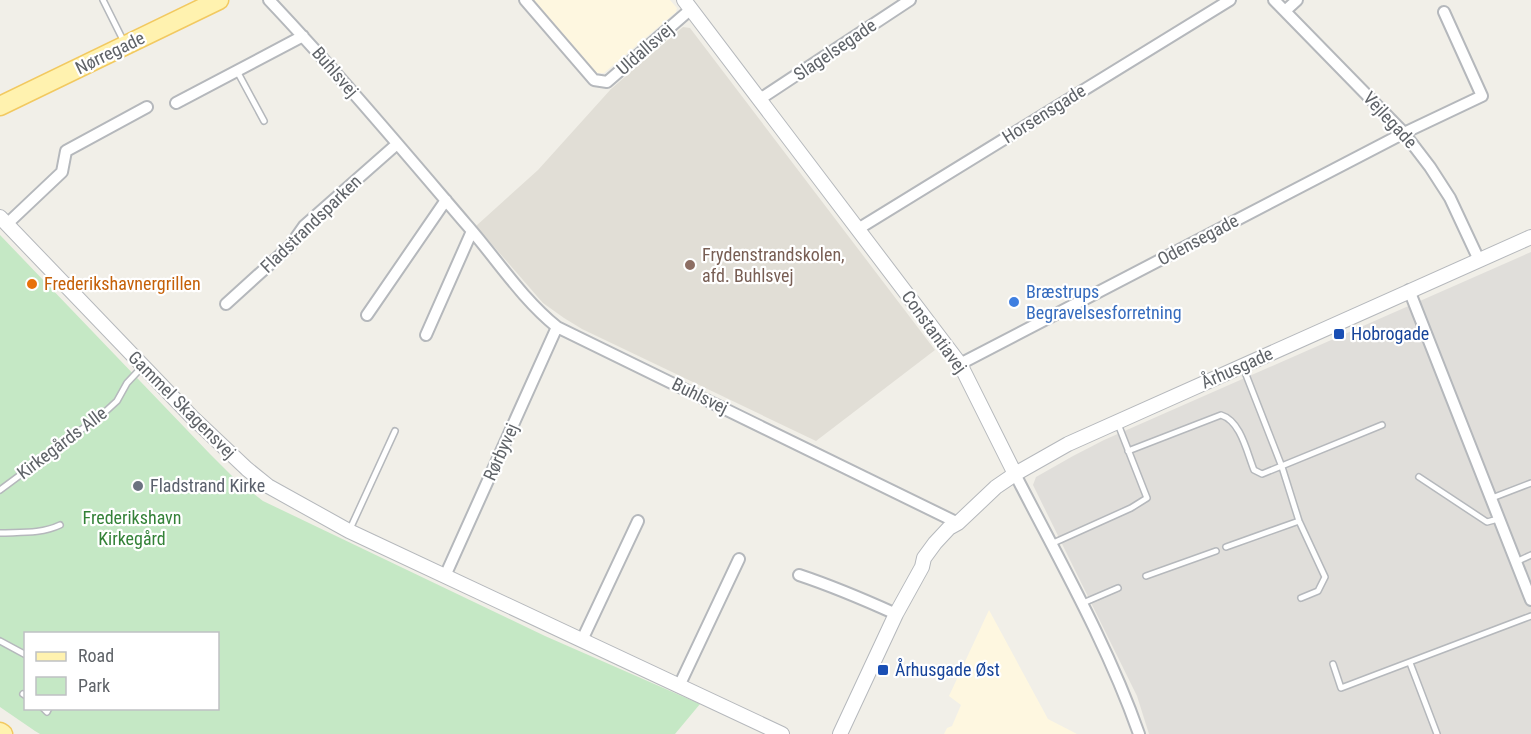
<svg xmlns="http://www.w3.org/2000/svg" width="1531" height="734" viewBox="0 0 1531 734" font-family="'Roboto Condensed',sans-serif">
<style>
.commercial{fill:#fef7e0}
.industrial{fill:#e0deda}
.education{fill:#e1ded6}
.green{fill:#c5e8c5;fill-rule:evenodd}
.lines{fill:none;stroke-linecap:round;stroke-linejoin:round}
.service-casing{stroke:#b5b8bc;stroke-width:8}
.minor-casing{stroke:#b5b8bc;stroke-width:14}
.tertiary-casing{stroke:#b5b8bc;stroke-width:16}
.primary-casing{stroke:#f2c960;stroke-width:21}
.service{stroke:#fff;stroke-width:5}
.minor{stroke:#fff;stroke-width:10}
.tertiary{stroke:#fff;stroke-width:14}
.primary{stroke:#fff2af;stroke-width:18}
.education-dot{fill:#8d6e63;stroke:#fff;stroke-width:2}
.food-dot{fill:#e8710a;stroke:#fff;stroke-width:2}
.shop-dot{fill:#3f7fe0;stroke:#fff;stroke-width:2}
.transit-dot{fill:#1a4fb4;stroke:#fff;stroke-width:2}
.worship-dot{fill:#6b7280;stroke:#fff;stroke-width:2}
.labels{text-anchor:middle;stroke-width:4.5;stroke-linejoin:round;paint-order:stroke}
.street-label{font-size:18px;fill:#5f6368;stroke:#fff}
.education-label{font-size:18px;fill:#785e54;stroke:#fff;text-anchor:start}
.food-label{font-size:18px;fill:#c56008;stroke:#fff;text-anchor:start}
.shop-label{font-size:18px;fill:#366cbe;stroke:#fff;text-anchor:start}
.transit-label{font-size:18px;fill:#164399;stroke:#fff;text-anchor:start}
.worship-label{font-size:18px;fill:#5b616d;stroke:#fff;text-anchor:start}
.park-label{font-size:18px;fill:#348238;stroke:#fff}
</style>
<rect width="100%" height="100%" fill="#f1efe8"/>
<!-- commercial -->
<path class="commercial" d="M534,0h136l7,8 -1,4 -72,61h-7z
M989,610l59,109 29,15h-133l3,-6 5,-2 9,-21 -12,-9z"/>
<!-- industrial -->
<path class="industrial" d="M1531,252v482h-382l-12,-38 -104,-211 3,-8 37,-21 31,-16z"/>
<!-- education -->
<path class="education" d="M683,27l7,1 245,322 -119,91 -234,-112 -18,-11 -21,-15 -67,-77 62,-56 73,-81z"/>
<!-- green -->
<path class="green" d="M0,235l210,219 26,26 27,21 282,135 155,68 -25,30h-635l-5,-3 -35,-24zM26,634h192v74h-192z"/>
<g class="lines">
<!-- service casing -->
<g class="service-casing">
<path id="service" d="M103,0l21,42
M237,71l27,50
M1243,367l39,100 17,54 26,56 -7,14 -17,7
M1128,451l93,-36c20,6 26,38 33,55l8,4 120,-49
M1419,477l68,45 11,-3
M0,490l105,-78 12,-11 10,-18 15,-16
M1492,498l39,-15
M350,529l45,-98
M0,533c20,-1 41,1 60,-8
M1051,544l80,-36 16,-10 -29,-74
M1226,547l73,-26
M1516,562l15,-7
M1146,576l70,-25
M1083,603l35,-15
M0,641l26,14
M1410,663l27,71
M1333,664l8,24 190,-72
M23,694l3,2
M43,708l4,4 2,-4"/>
</g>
<!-- minor casing -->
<g class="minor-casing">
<path id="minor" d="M269,0c68,72 132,148 197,224 30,34 55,74 91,103l401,196
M525,0l69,80 13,2 84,-73
M1274,0l130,133 26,34 20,31 29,62
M1285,11l12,-11
M760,99l150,-99
M176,103l127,-67
M7,224l55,-52 4,-21 81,-44
M858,229l372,-229
M1409,290l122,310
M226,304l64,-58 14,-20 93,-82
M367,315l79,-115
M426,335l46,-104
M960,364l444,-231 78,-37 -38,-84
M1015,474c44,86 92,169 124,260
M799,575c33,11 66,25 97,39
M445,576l112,-249
M582,640l56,-119
M679,686l60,-127"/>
</g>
<!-- tertiary casing -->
<g class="tertiary-casing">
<path id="tertiary" d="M684,0l276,364 55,110
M0,217l192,200 55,52 21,17 81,45 433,203
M840,734l56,-120 26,-47 2,-9 11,-15 14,-15 9,-5 38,-36 19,-13 53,-30 463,-207"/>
</g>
<!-- primary casing -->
<g class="primary-casing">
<path id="primary" d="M0,106l219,-106
M0,732l3,2"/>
</g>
<!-- service -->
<use href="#service" class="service"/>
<!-- minor -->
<use href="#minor" class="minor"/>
<!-- tertiary -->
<use href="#tertiary" class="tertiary"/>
<!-- primary -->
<use href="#primary" class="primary"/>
</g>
<!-- markers -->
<circle class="education-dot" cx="690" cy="265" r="6"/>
<circle class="food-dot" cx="32" cy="284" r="6"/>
<circle class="shop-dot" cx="1014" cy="302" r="6"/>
<g class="transit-dot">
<rect x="1333" y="328" width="12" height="12" rx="3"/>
<rect x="877" y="664" width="12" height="12" rx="3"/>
</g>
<circle class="worship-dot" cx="138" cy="486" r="6"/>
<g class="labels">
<!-- street labels -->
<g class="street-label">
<text transform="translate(645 49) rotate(-41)" y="6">Uldallsvej</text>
<text transform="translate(835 50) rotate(-34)" y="6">Slagelsegade</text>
<text transform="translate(110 53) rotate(-26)" y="6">Nørregade</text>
<text transform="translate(335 72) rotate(49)" y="6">Buhlsvej</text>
<text transform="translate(1044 114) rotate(-32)" y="6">Horsensgade</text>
<text transform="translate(1390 120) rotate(47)" y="6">Vejlegade</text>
<text transform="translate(311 224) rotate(-44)" y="6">Fladstrandsparken</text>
<text transform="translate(1198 240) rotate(-28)" y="6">Odensegade</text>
<text transform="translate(934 332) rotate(54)" y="6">Constantiavej</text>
<text transform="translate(1237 368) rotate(-24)" y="6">Århusgade</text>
<text transform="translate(700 396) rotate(26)" y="6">Buhlsvej</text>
<text transform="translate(182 405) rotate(45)" y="6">Gammel Skagensvej</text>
<text transform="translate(62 443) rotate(-37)" y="6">Kirkegårds Alle</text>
<text transform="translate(501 452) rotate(-66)" y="6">Rørbyvej</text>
</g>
<!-- education labels -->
<g class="education-label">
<text x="702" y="261">Frydenstrandskolen,<tspan x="702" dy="21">afd. Buhlsvej</tspan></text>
</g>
<!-- food labels -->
<g class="food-label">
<text x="44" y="290">Frederikshavnergrillen</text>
</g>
<!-- shop labels -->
<g class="shop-label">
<text x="1026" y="298">Bræstrups<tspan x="1026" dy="21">Begravelsesforretning</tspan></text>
</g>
<!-- transit labels -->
<g class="transit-label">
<text x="1351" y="340">Hobrogade</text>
<text x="895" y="676">Århusgade Øst</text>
</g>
<!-- worship labels -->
<g class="worship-label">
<text x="150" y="492">Fladstrand Kirke</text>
</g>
<!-- park labels -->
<g class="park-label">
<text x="132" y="524">Frederikshavn<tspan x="132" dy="21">Kirkegård</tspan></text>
</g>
</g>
<!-- legend -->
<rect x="24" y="632" width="195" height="78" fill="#ffffff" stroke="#bfc1c3" stroke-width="1.5"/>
<rect x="36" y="652" width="30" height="9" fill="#fff2af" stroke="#bfc1c3" stroke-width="1.5"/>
<text x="78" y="662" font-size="18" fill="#5f6368">Road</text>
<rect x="36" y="677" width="30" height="18" fill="#c5e8c5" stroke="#bfc1c3" stroke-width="1.5"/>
<text x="78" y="692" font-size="18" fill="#5f6368">Park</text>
</svg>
